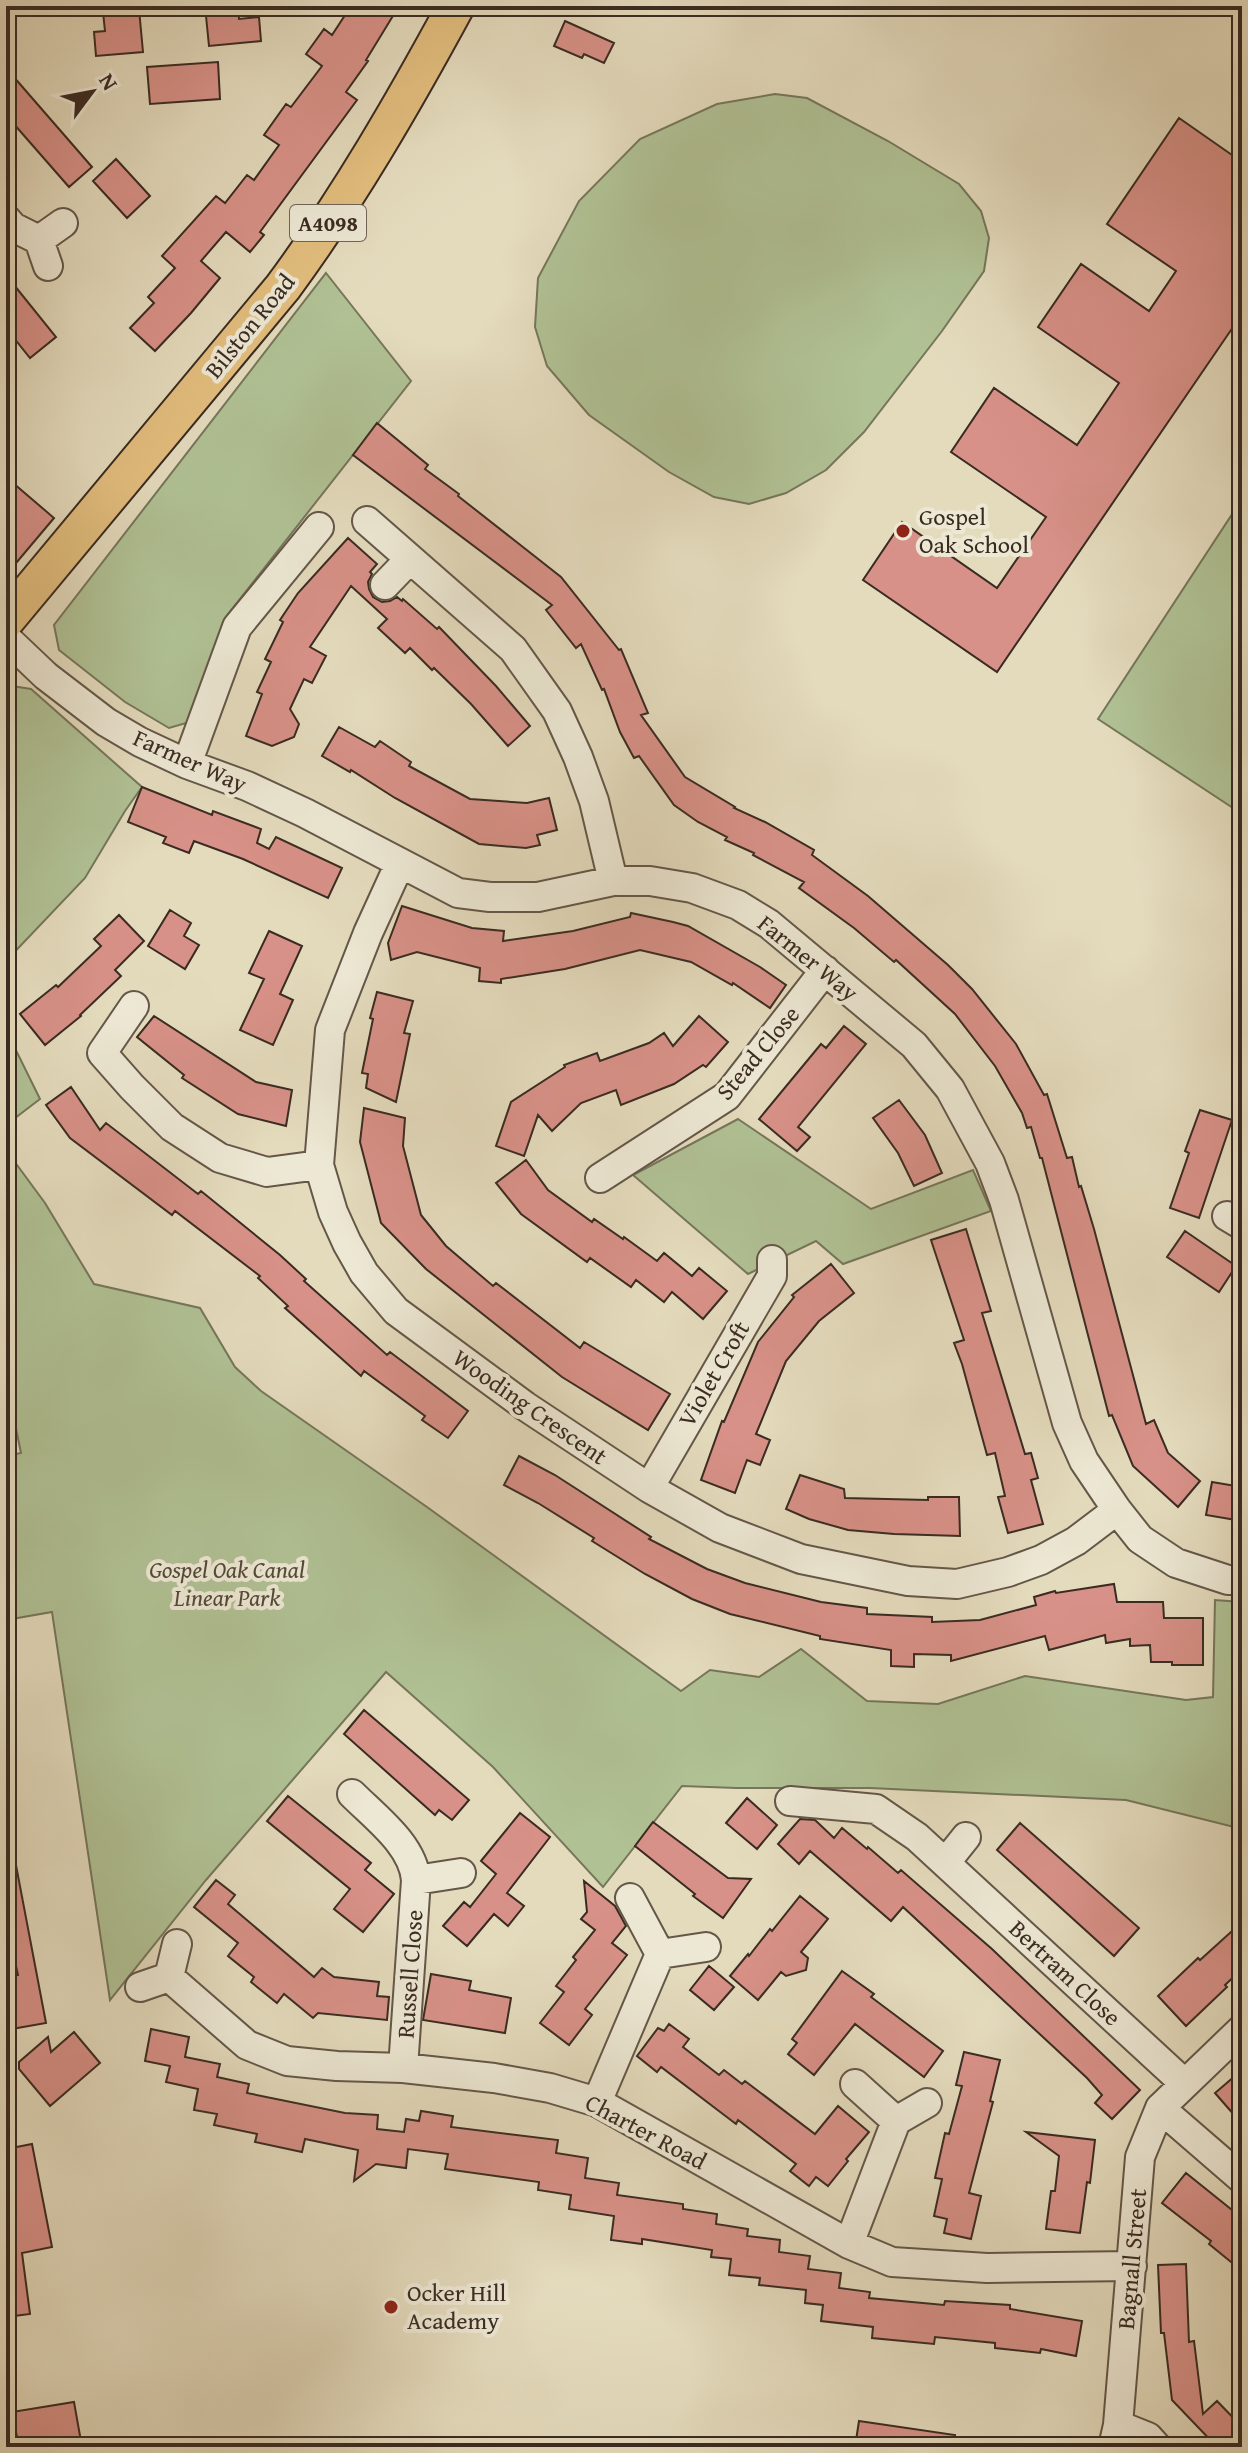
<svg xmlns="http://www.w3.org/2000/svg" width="1248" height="2453" viewBox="0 0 1248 2453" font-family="'Gentium Book Plus',serif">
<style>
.green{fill:#b0c194;stroke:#75765b;stroke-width:2}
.building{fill:#d89188;stroke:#3a2b22;stroke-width:2}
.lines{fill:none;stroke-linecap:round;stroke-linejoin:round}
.minor-casing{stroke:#645749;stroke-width:32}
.major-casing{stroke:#3a2b22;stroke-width:40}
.minor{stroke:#ede8d4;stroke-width:28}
.major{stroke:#e2be7e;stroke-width:36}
.poi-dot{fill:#8f2418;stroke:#ede8d4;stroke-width:3}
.labels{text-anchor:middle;stroke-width:8;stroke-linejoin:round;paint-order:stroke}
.shield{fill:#ede8d4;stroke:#706457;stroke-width:2}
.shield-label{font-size:22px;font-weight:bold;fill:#3a2b22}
.street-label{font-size:24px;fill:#3a2b22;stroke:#ede8d4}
.poi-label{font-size:24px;fill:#3a2b22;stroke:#ede8d4;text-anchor:start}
.park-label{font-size:24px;font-style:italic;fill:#524939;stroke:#ede8d4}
</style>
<rect width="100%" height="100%" fill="#e4dbbd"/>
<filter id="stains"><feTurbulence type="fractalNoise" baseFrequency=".0025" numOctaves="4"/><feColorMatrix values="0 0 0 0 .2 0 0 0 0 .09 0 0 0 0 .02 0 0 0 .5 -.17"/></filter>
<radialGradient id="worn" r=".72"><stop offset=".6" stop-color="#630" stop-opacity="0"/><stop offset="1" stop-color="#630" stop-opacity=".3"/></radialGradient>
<!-- green -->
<path class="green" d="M775,94l32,4 81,43 71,43 22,27 8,27 -5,33 -42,60 -78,101 -38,38 -40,23 -37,11 -35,-7 -45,-25 -80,-57 -42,-49 -12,-39 3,-49 41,-77 61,-62 77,-35z
M326,273l85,108 -186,237 -28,102 -28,8 -44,-26 -66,-52 -5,-25z
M1242,499v315l-144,-95z
M12,686l19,3 111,98 -17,24 -40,67 -79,83v-273z
M6,1030l34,69 -34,26z
M738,1119l133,90 102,-39 18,41 -148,53 -27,-23 -68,33 -115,-99z
M6,1150l39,53 49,81 106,24 35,59 26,24 166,116 254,184 29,-21 49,7 42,-28 66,52 71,3 87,-28 161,24 27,-3 2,-97 27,2v227l-116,-29 -256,-12h-134l-54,-2 -79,101 -110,-120 -107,-95 -180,208 -96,120 -58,-388 -46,8v-164l15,-3 -15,-73z"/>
<!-- building -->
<path class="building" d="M205,6h33l1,13 20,-2 2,24 -52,5z
M351,6h48l-33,54 2,1 -22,31 11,8 -97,132 4,3 -14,17 -24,-20 -25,29 19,17 -29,35 -36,38 -25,-23 24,-25 -6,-6 27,-29 -13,-12 54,-60 9,7 22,-28 7,5 25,-35 -15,-10 22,-31 5,3 31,-41 -16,-12 18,-25 8,6z
M139,9l4,43 -47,4 -2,-24 11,-1 -2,-19z
M565,21l49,22 -10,20 -20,-9 -2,4 -28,-12z
M218,62l2,37 -70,5 -3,-37z
M6,68l86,99 -23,20 -63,-72z
M1179,118l63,44v152l-245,358 -134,-92 39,-58 95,66 49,-71 -95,-65 43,-64 83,57 42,-62 -81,-56 43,-63 68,47 27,-40 -69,-47z
M116,159l34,37 -23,22 -34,-37z
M6,275l50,62 -26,21 -24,-30z
M377,423l51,42 -3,4 34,25 -1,2 103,81 58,73 2,-1 27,64 -7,2 44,62 50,30 -1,1 31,14 49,28 -2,5 56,41 80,69 24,24 44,55 28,51 3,-1 20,64 5,-1 7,30 2,-1 13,43 52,195 8,-4 14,33 32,28 -22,26 -45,-41 -21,-51 -3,1 -67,-258h-2l-9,-31 -4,1 -5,-15 -27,-47 -40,-52 -59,-54 -2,2 -40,-34 -55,-40 5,-6 -51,-27 1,-2 -29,-13 2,-3 -29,-15 -24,-17 -35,-49 -5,2 -14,-26 -16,-43 -2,1 -21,-46 -5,4 -30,-38 6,-5 -199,-150z
M6,477l48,41 -48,57z
M348,538l29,26 -7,8 2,2 -4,8 1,7 4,8 9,5 8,-1 7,-4 5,4 1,-2 34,30 2,-2 57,59 34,40 -22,20 -37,-42 -37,-36 -2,2 -22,-22 -5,5 -27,-25 9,-9 -36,-33 -41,61 16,9 -14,27 -8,-4 -14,30 9,15 -5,13 -22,9 -26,-10 16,-42 -5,-2 14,-30 -6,-3 18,-37 -3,-2 18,-27z
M339,727l36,20 5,-6 31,21 -2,4 61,33 57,4 22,-5 8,32 -20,5 3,10 -14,3 -47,-4 -84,-46 -44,-28 -1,2 -28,-16z
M142,787l70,28 1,-4 48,18 -4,14 12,6 7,-12 66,31 -14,30 -85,-39 -49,-18 -5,12 -26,-10 3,-6 -38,-15z
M402,906l70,22 32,3 -1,10 70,-10 57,-14 1,-4 42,9 15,4 72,41 26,18 -16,23 -37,-25 -1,2 -41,-23 -51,-12 -75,19 -64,10v4l-22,-2 1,-13 -63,-16 -26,8 -3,-17z
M170,910l21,13 -7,13 15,9 -14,24 -37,-23z
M119,915l25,26 -29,29 6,6 -41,39 1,1 -36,29 -25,-31 36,-29 2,2 43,-41 -7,-7z
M269,931l33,15 -22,48 13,6 -20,45 -33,-15 24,-51 -15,-6z
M377,992l36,9 -9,32 6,1 -14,68 -30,-14 2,-14 -6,-1 11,-54 -3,-1z
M154,1016l102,66 36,8 -6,36 -48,-12 -56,-36 2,-3 -47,-38z
M699,1016l29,26 -22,25 -3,-2 -29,19 -53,21 -5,-15 -35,13 -29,28 -14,-16 -14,41 -28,-10 15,-44 54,-35 -1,-2 33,-12 3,8 49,-18 15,-10 9,13z
M844,1026l22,18 -68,83 12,10 -13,14 -38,-32 62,-75 5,4z
M71,1087l29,43 6,-7 92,71 3,-3 79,64 26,24 -2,2 83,74 3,-3 78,59 -20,27 -26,-18 3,-4 -61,-45 -3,5 -76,-68 3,-2 -30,-28 2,-2 -85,-65 -3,4 -102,-77 -24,-33z
M899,1100l26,35 17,38 -28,13 -16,-33 -25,-35z
M364,1108l41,10 -2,28 18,69 25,31 47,40 3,-3 84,65 4,-6 86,52 -22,36 -86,-53 -136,-108 -45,-46 -21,-81z
M1200,1110l32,10 -33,98 -29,-10 19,-55 -4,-2z
M526,1160l22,30 44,32 2,-3 29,20 1,-2 33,24 7,-8 28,23 7,-8 28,23 -24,28 -31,-27 -8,10 -28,-22 -5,7 -41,-29 -3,4 -66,-48 -25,-31z
M966,1229l25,82 -9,2 43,141 6,-1 7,25 -7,2 12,44 -35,9 -10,-36 7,-1 -10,-43 -8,2 -25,-91 -8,-21 10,-3 -33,-100z
M1185,1231l51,35 -17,26 -52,-35z
M831,1264l23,29 -35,28 -33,40 -30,73 14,6 -10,25 -13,-5 -12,33 -34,-13 21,-59 2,1 34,-80 36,-45 -2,-2z
M519,1456l36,19 96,62 -2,2 58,30 38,14 76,19 46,6v6l65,3v5l48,-2 56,-15 -2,-8 21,-6 1,2 58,-9 3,18h46l1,16h39v47h-31v-3h-21l-1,-17 -20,1v-7l-24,4 -1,-8 -56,15 -4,-14 -94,25v-6l-37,-1v13l-23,-1v-16l-71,-11v-3l-90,-22 -38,-15 -47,-25 -53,-33 2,-3 -56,-35 -34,-18z
M800,1475l44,14 1,9 83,2v-3h31l1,39 -66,-2 -46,-4 -39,-11 -23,-10z
M1212,1482l30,5v34l-36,-6z
M364,1710l105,90 -17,20 -13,-10 -4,5 -91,-81z
M288,1796l83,67 -6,7 29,24 -31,38 -29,-23 16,-20 -83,-68z
M747,1798l30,27 -20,24 -31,-26z
M520,1813l30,24 -43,56 17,13 -16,20 -14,-12 -27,32 -24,-20 21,-24 6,5 26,-33 -15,-13z
M800,1819l15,1 19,18 8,-10 25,21 1,-2 30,26 3,-3 91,79 148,141 -28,29 -17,-16 7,-8 -15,-17 -184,-171 -12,14 -81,-70 -11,13 -21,-20z
M653,1822l75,56 23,1 -28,39 -30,-22 2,-2 -60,-48z
M1020,1823l119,105 -25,28 -117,-106z
M15,1860l31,163 -40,7v-53l12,-2 -12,-54v-60z
M216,1880l19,15 -7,9 86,73 8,-9 12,9 45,5 -2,14 12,1 -2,23 -69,-7 -5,5 -29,-24 -7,9 -26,-21 3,-5 -26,-21 10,-13 -44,-36z
M584,1881l31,25 11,20 -14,17 15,12 -42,54 7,6 -23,30 -29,-22 24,-31 -8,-6 20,-26 -3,-3 22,-27 -14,-11 6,-7z
M800,1896l28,23 -27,33 7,6 -2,12 -20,6 -5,-4 -23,28 -28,-24 18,-22 1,2 21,-27 2,2z
M1242,1922v47l-17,16 2,2 -41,39 -28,-30 40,-38 2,2z
M709,1966l25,21 -20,23 -24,-20z
M842,1971l32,23 -3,3 72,54 -19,26 -69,-53 -41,51 -26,-21 9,-11 -5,-4z
M431,1974l40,7 -2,9 42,8 -6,35 -82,-13z
M669,2024l20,15 -6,8 36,28 5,-5 18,14 3,-3 70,53 23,-28 31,26 -23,27 2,2 -20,25 -12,-9 -7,9 -19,-15 6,-7 -58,-44 -2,4 -75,-57 -4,5 -20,-16 21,-28 6,3z
M151,2029l38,8 -4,20 35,7 -3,13 32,7 -2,9 98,20 33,2 -1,14 27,3 2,-13 13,2 2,-10 32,5 -2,11 107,13 -2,13 32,5 -3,20 34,5 -2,12 66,9v5l34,5 -1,10 32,5 -1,7 33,4 -1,12 31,4 -2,13 33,4 -2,15 31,4 -1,6 75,7 1,-4 65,4v4l72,12 -6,35 -35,-7 -1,4 -45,-5v-5l-60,-6 -1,7 -62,-6 1,-11 -52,-6 2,-16 -18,-2 1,-13 -47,-5 1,-7 -31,-3 2,-16 -20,-2 1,-7 -70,-11v5l-31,-4 3,-24 -45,-7 2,-14 -33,-5 1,-8 -94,-13 3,-15 -40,-5 -2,19 -30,-4 -22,17 4,-31 -53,-11 -3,13 -47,-10 2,-8 -43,-9 3,-11 -23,-4 4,-21 -32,-7 4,-16 -25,-5z
M74,2032l26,31 -50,43 -31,-37v-7l29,-25 3,15z
M964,2052l36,8 -10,41 3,1 -24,91 12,3 -10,43 -27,-6 3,-14 -13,-3 8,-37 -7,-1 10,-45 4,1 13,-48 -6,-1z
M1242,2070v54l-27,-31z
M1026,2132l69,8 -5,43 -3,-1 -7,51 -34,-4 5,-38h4l4,-35z
M32,2144l20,103 -30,6 8,61 -24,3v-168z
M1186,2173l56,45v53l-33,-27 2,-3 -49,-38z
M1186,2264l3,78 5,-1 9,73 14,-13 25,26v20h-25l-45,-47 -8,-67h-3l-3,-68z
M74,2402l8,45h-63l-7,-35z
M859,2421l96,14 -1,12h-99z"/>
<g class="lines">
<!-- minor casing -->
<g class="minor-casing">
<path id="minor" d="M6,219l7,8 26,13
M48,266l-9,-26 24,-17
M367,521l146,128 44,62 21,46 16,44 19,80
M385,585l25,-26
M6,638l40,38 60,46 34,20 47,22 60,22 58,27 153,80 32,4h48l75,-16h37l42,7 46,17 31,19 145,121 36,44 40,74 14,37 63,223 17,38 33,49 23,29 36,24 52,17h14
M187,764l50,-137 82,-100
M400,863l-32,70 -38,97 -11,135 14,47 14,31 17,30 32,38 129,95 124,82 71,40 81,31 107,22 49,3 51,-12 33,-12 35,-19 41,-31
M134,1006l-32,47 30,34 40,40 48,31 47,14 52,-7
M600,1178l127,-82 98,-126
M1227,1216l15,9
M649,1488l123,-212v-16
M352,1794c24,24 61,51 64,86l-13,188
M790,1801l86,8 41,28 267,246
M946,1862l20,-25
M416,1880l45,-7
M630,1898l30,56
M169,1977l78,68 40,16 50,5 66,2 91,10 56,10 47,14 252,142 43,18 95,6 145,-2
M140,1987l29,-10 8,-33
M597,2102l63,-148 46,-7
M1160,2108l82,71
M896,2121l31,-18
M849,2244l47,-123 -41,-37
M1118,2425l30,12 9,10
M1113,2447l5,-22 22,-268 20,-49 82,-79"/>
</g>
<!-- major casing -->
<g class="major-casing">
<path id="major" d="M6,620l277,-333c65,-88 121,-185 173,-281"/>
</g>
<!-- minor -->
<use href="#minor" class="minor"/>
<!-- major -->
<use href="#major" class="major"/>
</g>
<!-- markers -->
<g class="poi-dot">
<circle cx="903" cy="531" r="8"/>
<circle cx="391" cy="2307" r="8"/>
</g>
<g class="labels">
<!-- shield labels -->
<rect class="shield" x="290" y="205" width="76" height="36" rx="6"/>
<g class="shield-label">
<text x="328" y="231">A4098</text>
</g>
<!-- street labels -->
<g class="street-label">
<text transform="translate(250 326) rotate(-51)" y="8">Bilston Road</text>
<text transform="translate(190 761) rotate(24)" y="8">Farmer Way</text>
<text transform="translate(808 958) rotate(39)" y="8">Farmer Way</text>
<text transform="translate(758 1053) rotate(-50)" y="8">Stead Close</text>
<text transform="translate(714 1374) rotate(-60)" y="8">Violet Croft</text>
<text transform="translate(530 1407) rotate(35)" y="8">Wooding Crescent</text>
<text transform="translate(1065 1973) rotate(43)" y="8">Bertram Close</text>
<text transform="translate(410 1974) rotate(-86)" y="8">Russell Close</text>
<text transform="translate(646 2132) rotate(28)" y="8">Charter Road</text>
<text transform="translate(1132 2259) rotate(-85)" y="8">Bagnall Street</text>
</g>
<!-- poi labels -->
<g class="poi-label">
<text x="919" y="525">Gospel<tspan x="919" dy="28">Oak School</tspan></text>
<text x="407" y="2301">Ocker Hill<tspan x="407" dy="28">Academy</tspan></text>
</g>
<!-- park labels -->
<g class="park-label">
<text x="227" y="1578">Gospel Oak Canal<tspan x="227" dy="28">Linear Park</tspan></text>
</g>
</g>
<!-- margin -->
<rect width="1248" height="2453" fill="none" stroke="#e4dbbd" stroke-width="32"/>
<rect x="8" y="8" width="1232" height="2437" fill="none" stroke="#3a2b22" stroke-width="4"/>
<rect x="16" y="16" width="1216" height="2421" fill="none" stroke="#3a2b22" stroke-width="2"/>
<!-- north arrow -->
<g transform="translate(92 92) rotate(58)" stroke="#ede8d4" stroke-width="6" paint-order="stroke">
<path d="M0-6L14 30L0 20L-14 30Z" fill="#3a2b22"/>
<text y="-12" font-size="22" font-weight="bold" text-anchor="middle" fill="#3a2b22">N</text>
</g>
<rect width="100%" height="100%" filter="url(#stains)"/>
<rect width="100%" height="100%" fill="url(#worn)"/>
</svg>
